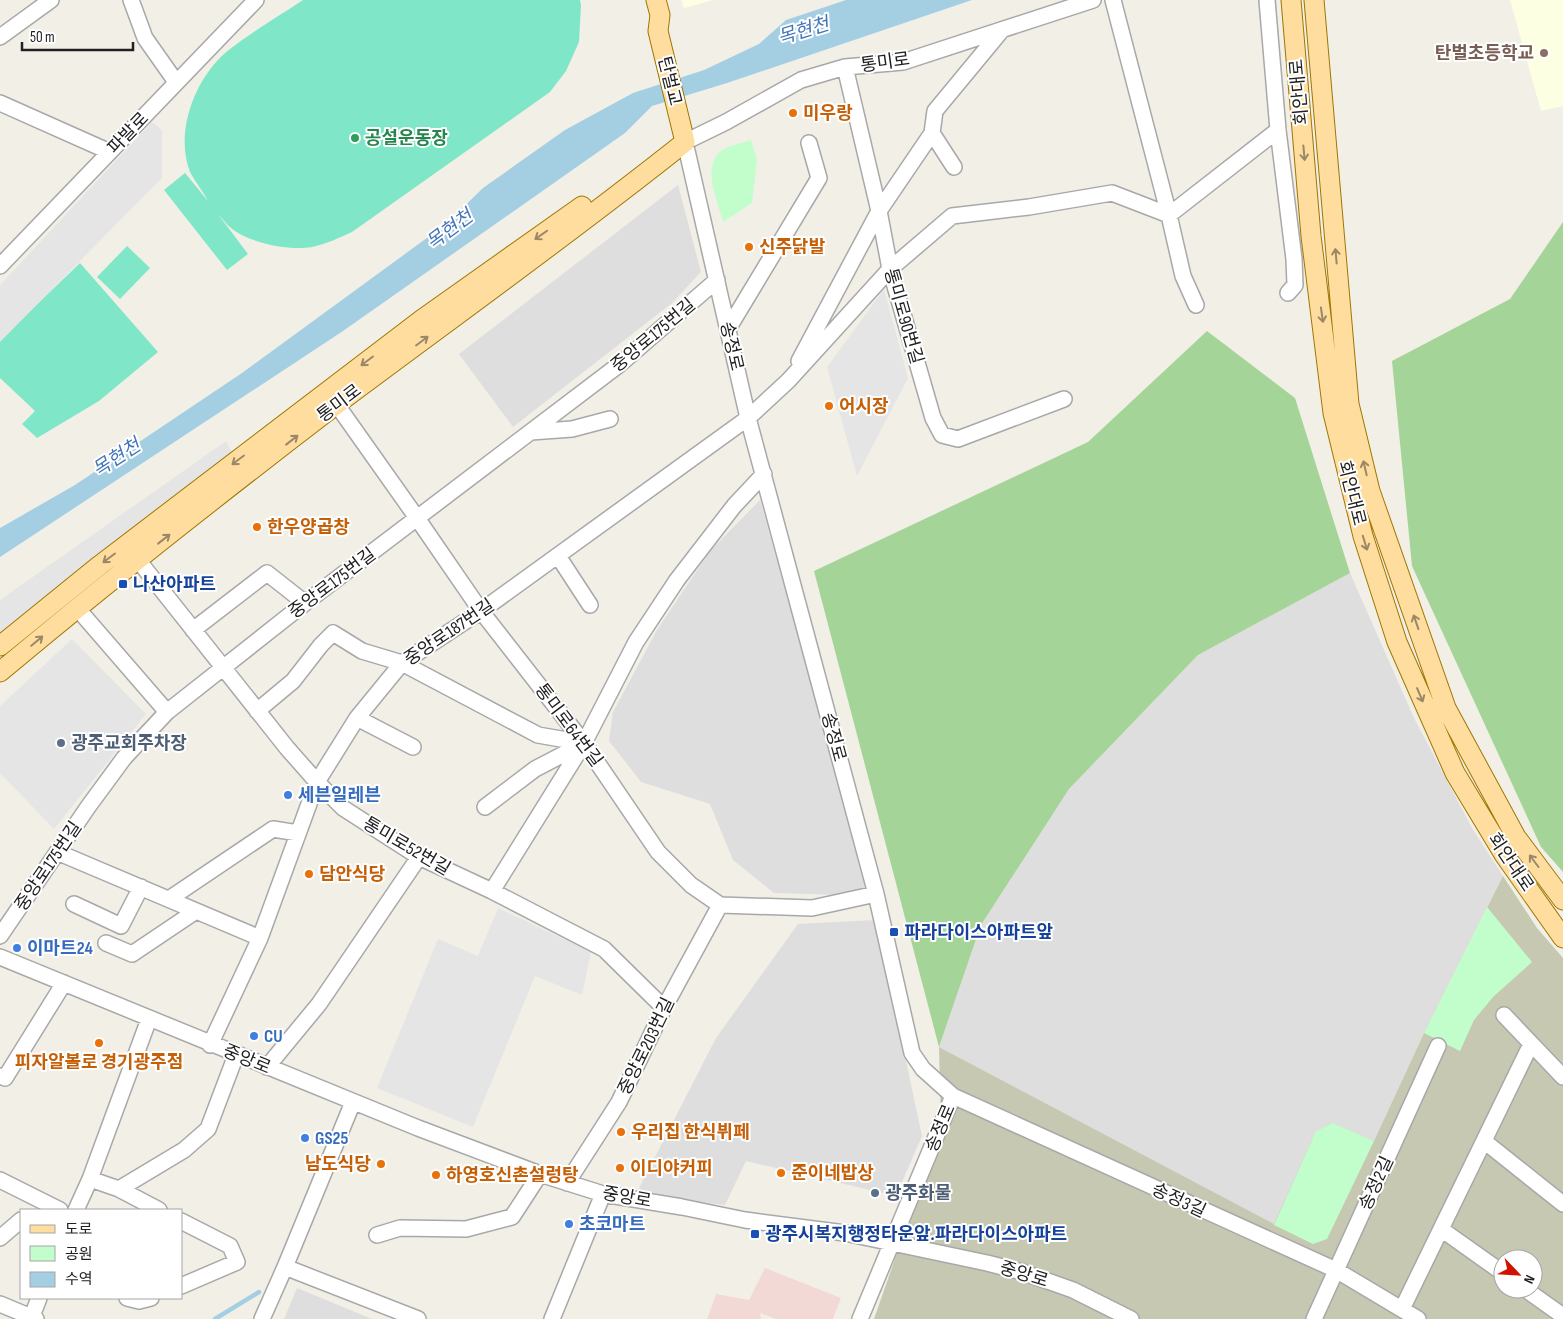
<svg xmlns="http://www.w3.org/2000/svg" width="1563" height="1319" viewBox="0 0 1563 1319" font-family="'Sofia Sans Condensed','Noto Sans KR',sans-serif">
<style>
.residential{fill:#dfdede}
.commercial{fill:#f3d9d5}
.education{fill:#fdffe3}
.construction{fill:#c6c8b1;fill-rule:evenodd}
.forest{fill:#a5d498}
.park{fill:#c2fecc}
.pitch{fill:#7fe7c7}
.parking{fill:#e5e5e5}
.water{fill:#a4cfe3}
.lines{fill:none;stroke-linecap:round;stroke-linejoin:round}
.stream{stroke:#a4cfe3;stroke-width:4.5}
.minor-casing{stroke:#a8a8a8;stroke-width:18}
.major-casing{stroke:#9e7700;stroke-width:21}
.minor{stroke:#fff;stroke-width:15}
.major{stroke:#ffdd9f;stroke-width:19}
.oneway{stroke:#9b8866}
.education-dot{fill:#8d6e63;stroke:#fff;stroke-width:2}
.food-dot{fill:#e8710a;stroke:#fff;stroke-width:2}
.leisure-dot{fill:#2e9e5b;stroke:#fff;stroke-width:2}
.transit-dot{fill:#1a4fb4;stroke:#fff;stroke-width:2}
.service-dot{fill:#5c6f8a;stroke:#fff;stroke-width:2}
.shop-dot{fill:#3f7fe0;stroke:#fff;stroke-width:2}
.labels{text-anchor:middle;stroke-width:4;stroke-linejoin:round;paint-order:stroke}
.education-label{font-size:18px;font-weight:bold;fill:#785e54;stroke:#fff;text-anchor:end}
.street-label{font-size:18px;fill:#212121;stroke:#fff}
.food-label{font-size:18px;font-weight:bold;fill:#c56008;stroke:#fff;text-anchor:start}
.leisure-label{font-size:18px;font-weight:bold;fill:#27864d;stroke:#fff;text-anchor:start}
.transit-label{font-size:18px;font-weight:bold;fill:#164399;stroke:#fff;text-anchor:start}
.service-label{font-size:18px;font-weight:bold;fill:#4e5e75;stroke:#fff;text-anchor:start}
.shop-label{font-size:18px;font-weight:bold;fill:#366cbe;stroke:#fff;text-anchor:start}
.water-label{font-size:19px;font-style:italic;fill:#4475ba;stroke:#fff}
</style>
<rect width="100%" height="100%" fill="#f2efe7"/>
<!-- residential -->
<path class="residential" d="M678,185l23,87 -29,31 -159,124 -54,-73z
M760,500l111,396 -97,-3 -41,-33 -23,-56 -69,-22 -32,-41 4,-29 44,-82 53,-79z
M1350,573l64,145 58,110 31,48 -79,157 -50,108 -41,-18 -17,8 -42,94 -335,-178 42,-122 88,-136 129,-134z
M876,920l46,216 -26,60 -150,-35 -21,44 -89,-11 80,-156 82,-114z
M297,1288l75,31h-88z"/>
<!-- commercial -->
<path class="commercial" d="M765,1268l76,30 -8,21h-57l-16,-6 1,6h-54l9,-25 33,6z"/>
<!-- education -->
<path class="education" d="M681,0h32l-29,8z
M1510,0h53v106l-22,5z"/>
<!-- construction -->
<path class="construction" d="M1503,876l34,52 26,30v361h-689l67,-192 -2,-80 335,177 42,-93 17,-8 41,18 50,-108zM1503,1259h30v30h-30z"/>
<!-- forest -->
<path class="forest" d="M1563,222v650l-22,-25 -129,-281 -20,-205 118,-62z
M1207,331l88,67 55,175 -152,82 -129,134 -88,136 -42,122 -125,-476 274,-129z"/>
<!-- park -->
<path class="park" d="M751,140l6,20 -5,43 -29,19c-5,-20 -22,-55 -2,-71 8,-6 21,-8 30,-11z
M1487,907l45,55 -39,35 -19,23 -14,31 -36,-18z
M1333,1123l41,18 -47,98 -14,5 -39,-19 42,-94z"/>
<!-- pitch -->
<path class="pitch" d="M303,0h277l1,5 -2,37 -13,29 -16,21 -198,140c-13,6 -26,12 -40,15 -23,4 -63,-4 -81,-19 -5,-4 -9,-10 -13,-14l30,40 -21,16 -63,-80 21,-17 23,28c-5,-10 -13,-19 -18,-29 -16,-41 6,-97 40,-123 23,-18 49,-33 73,-49z
M127,246l23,22 -30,31 -23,-22z
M80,263l78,89 -59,49 -62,37 -15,-14 13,-13 -35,-33v-38z"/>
<!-- parking -->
<path class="parking" d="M152,122l10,8v48l-162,164v-57z
M884,289l24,89 -51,98 -30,-109z
M226,441l10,19 -236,190v-50z
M72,639l74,75 -92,115 -54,-56v-67z
M498,908l93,44 -9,43 -47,-19 -62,151 -96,-39 61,-149 40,17z"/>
<!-- water -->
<path class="water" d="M846,0h126l-245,83 -75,23 -27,27 -282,198 -343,226v-29l75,-43 167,-112 204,-149 37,-36 82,-58 68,-37 71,-23 55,-26 27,-24z"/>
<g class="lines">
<!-- stream -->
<path class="stream" d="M215,1319l44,-27"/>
<!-- minor casing -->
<g class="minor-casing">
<path id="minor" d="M131,0l14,38 31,44
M1113,0l56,215 14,61 13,29
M1267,0l11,130 16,129 1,26 -7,8
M0,37l51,-37
M845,67l34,144 11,58 43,149 9,17 16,4 106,-40
M0,103l110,49
M932,133l22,34
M0,266l256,-266
M728,329l91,-151 -10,-35
M799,361l80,-150 53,-78 3,-22 67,-81
M337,405l80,113 64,93 103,132 74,109 33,33 29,20 92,3 64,-14
M531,432l41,-3 38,-10
M558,556l32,49
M138,560l149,188 30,34 26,26 76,49 73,34 112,58 60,59
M77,608l90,104
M193,630l74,-57 38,30
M257,711l36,-30 28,-36 12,-12 29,18 40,12 136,72 46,8
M357,718l56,29
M485,807l50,-38 48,-25
M57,852l203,86
M492,891l92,-148 52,-101 41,-62 57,-74 30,-32
M169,899l104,-70 25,4
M74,904l47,22 20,-39
M0,936l88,-129 36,-49 43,-46 138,-109 315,-239 97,-84
M106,943l26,11 64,-43
M0,957l418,171 122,46 63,20 79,13 63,13 100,13 142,30 35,9 51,18 58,29
M1504,1015l59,62
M210,1045l50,-107 57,-156 40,-64 45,-55 79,-52 267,-193 40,-37 102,-112 62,-53 77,-9 83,-14 57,22 109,-85
M267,1067l52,-63 100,-147
M0,1076l5,2 59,-95
M953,1096l383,174 82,49
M1484,1141l79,63
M90,1179l29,10 40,21
M0,1180l60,30
M567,1183l52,-81 45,-94 56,-103
M119,1189l65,-39 24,-21 28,-74
M76,1210l14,-31 59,-160
M181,1221l49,25 7,16 -56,24
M1441,1229l62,44
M377,1235l23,-7 66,1 46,-12 28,-43
M0,1238l21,-18
M285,1267l133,52
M1525,1289l38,27
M127,1298l12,3 12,-3
M0,1304l36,15
M1402,1309l129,-265
M31,1319l8,-21
M262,1319l23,-52 68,-165
M552,1319l51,-125
M860,1319l93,-223 -30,-27 -11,-16 -36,-159 -128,-476 -63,-276 41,-20 75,-42 44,-13 58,-5 190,-62
M1314,1319l124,-273"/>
</g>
<!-- major casing -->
<g class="major-casing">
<path id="major" d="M656,0l4,15 -2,16 27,111
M1291,0l20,236 22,177 30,123 34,106 58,131 50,83 58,82
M1314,0l35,404 21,87 76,217 70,129 47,63
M0,646l100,-81 321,-245 161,-114
M0,672c110,-92 223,-181 337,-268 116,-87 234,-171 348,-262"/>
</g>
<!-- minor -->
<use href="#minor" class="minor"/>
<!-- major -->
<use href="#major" class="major"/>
</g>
<!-- one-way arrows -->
<defs><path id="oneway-shaft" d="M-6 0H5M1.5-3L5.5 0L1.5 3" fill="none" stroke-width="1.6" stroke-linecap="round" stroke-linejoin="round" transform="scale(1.25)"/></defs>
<g class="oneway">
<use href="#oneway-shaft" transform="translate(1304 153) rotate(85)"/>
<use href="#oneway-shaft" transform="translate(541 235) rotate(145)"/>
<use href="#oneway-shaft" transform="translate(1336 256) rotate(-95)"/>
<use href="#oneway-shaft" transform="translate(1322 315) rotate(82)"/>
<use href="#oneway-shaft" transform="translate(422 341) rotate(-37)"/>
<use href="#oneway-shaft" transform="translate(367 361) rotate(143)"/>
<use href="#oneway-shaft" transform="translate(292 440) rotate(-38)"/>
<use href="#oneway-shaft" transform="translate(238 460) rotate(143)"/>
<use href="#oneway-shaft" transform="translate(1365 468) rotate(-103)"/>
<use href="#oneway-shaft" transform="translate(164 539) rotate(-38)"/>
<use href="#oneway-shaft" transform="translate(1365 543) rotate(73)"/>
<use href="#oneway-shaft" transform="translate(109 558) rotate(143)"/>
<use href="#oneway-shaft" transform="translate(1416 622) rotate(-109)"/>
<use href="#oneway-shaft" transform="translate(37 641) rotate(-40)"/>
<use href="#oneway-shaft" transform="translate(1420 695) rotate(67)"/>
<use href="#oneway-shaft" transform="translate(1534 861) rotate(-127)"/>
</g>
<!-- markers -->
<circle class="education-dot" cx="1544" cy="53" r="5"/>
<g class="food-dot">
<circle cx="793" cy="113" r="5"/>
<circle cx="749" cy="247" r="5"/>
<circle cx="829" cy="406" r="5"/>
<circle cx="257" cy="527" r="5"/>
<circle cx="309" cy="874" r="5"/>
<circle cx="99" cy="1043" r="5"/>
<circle cx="621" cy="1132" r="5"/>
<circle cx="381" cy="1164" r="5"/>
<circle cx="620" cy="1168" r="5"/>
<circle cx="781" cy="1173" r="5"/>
<circle cx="436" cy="1175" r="5"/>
</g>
<circle class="leisure-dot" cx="355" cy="138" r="5"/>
<g class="transit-dot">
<rect x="118" y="579" width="10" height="10" rx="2.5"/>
<rect x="889" y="927" width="10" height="10" rx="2.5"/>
<rect x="750" y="1229" width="10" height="10" rx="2.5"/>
</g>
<g class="service-dot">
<circle cx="61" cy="743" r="5"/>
<circle cx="875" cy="1193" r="5"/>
</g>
<g class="shop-dot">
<circle cx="288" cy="795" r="5"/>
<circle cx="17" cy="948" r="5"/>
<circle cx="254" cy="1036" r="5"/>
<circle cx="305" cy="1138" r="5"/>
<circle cx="569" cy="1224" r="5"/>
</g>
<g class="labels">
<!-- education labels -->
<g class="education-label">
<text x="1534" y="59">탄벌초등학교</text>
</g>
<!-- street labels -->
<g class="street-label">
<text transform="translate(885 62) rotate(-8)" y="6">통미로</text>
<text transform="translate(670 81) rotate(76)" y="6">탄벌교</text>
<text transform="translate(1299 92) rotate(-95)" y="6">회안대로</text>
<text transform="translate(128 133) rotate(-46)" y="6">파발로</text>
<text transform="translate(904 316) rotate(74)" y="6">통미로90번길</text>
<text transform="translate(653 335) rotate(-40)" y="6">중앙로175번길</text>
<text transform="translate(732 346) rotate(77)" y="6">송정로</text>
<text transform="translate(339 403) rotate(-37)" y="6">통미로</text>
<text transform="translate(1352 493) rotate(76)" y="6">회안대로</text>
<text transform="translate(332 583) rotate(-37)" y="6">중앙로175번길</text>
<text transform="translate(449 632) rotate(-34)" y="6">중앙로187번길</text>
<text transform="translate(569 725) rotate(53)" y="6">통미로64번길</text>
<text transform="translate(834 737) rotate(75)" y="6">송정로</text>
<text transform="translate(407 846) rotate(30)" y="6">통미로52번길</text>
<text transform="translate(1511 862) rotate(56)" y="6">회안대로</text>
<text transform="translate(48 866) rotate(-56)" y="6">중앙로175번길</text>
<text transform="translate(646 1046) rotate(-64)" y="6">중앙로203번길</text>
<text transform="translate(247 1059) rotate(22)" y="6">중앙로</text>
<text transform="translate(940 1128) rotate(-67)" y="6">송정로</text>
<text transform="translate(1376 1183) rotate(-65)" y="6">송정2길</text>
<text transform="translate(627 1197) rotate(10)" y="6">중앙로</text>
<text transform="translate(1179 1200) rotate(25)" y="6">송정3길</text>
<text transform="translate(1024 1274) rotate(17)" y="6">중앙로</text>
</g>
<!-- food labels -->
<g class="food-label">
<text x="803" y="119">미우랑</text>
<text x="759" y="253">신주닭발</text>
<text x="839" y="412">어시장</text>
<text x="267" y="533">한우양곱창</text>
<text x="319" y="880">담안식당</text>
<text x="99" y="1068" text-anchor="middle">피자알볼로 경기광주점</text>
<text x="631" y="1138">우리집 한식뷔페</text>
<text x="371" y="1170" text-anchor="end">남도식당</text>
<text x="630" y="1174">이디야커피</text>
<text x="791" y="1179">준이네밥상</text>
<text x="446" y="1181">하영호신촌설렁탕</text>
</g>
<!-- leisure labels -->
<g class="leisure-label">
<text x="365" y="144">공설운동장</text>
</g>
<!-- transit labels -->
<g class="transit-label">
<text x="133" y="590">나산아파트</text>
<text x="904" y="938">파라다이스아파트앞</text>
<text x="765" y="1240">광주시복지행정타운앞.파라다이스아파트</text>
</g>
<!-- service labels -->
<g class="service-label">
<text x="71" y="749">광주교회주차장</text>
<text x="885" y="1199">광주화물</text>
</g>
<!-- shop labels -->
<g class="shop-label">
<text x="298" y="801">세븐일레븐</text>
<text x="27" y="954">이마트24</text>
<text x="264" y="1042">CU</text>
<text x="315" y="1144">GS25</text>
<text x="579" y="1230">초코마트</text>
</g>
<!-- water labels -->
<g class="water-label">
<text transform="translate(803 30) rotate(-17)" y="7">목현천</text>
<text transform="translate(449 229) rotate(-37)" y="7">목현천</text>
<text transform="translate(116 457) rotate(-33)" y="7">목현천</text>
</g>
</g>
<!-- legend -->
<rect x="20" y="1209" width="162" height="90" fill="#ffffff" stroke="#a6a6a6"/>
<rect x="30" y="1225" width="25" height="8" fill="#ffdd9f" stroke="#a6a6a6"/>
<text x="65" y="1234" font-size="15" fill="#212121">도로</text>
<rect x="30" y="1246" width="25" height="15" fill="#c2fecc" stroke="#a6a6a6"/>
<text x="65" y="1259" font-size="15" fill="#212121">공원</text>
<rect x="30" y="1272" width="25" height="15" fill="#a4cfe3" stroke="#a6a6a6"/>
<text x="65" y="1284" font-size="15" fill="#212121">수역</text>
<!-- north arrow -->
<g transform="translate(1518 1274) rotate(115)"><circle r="24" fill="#ffffff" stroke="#a6a6a6"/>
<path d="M0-4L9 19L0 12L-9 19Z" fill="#d21100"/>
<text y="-8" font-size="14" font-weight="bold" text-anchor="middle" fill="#212121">N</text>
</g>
<!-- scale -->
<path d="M22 42v8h111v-8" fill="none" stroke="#212121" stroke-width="2.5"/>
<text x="30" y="42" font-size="15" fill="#212121" stroke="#ffffff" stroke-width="4" paint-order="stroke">50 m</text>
</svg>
